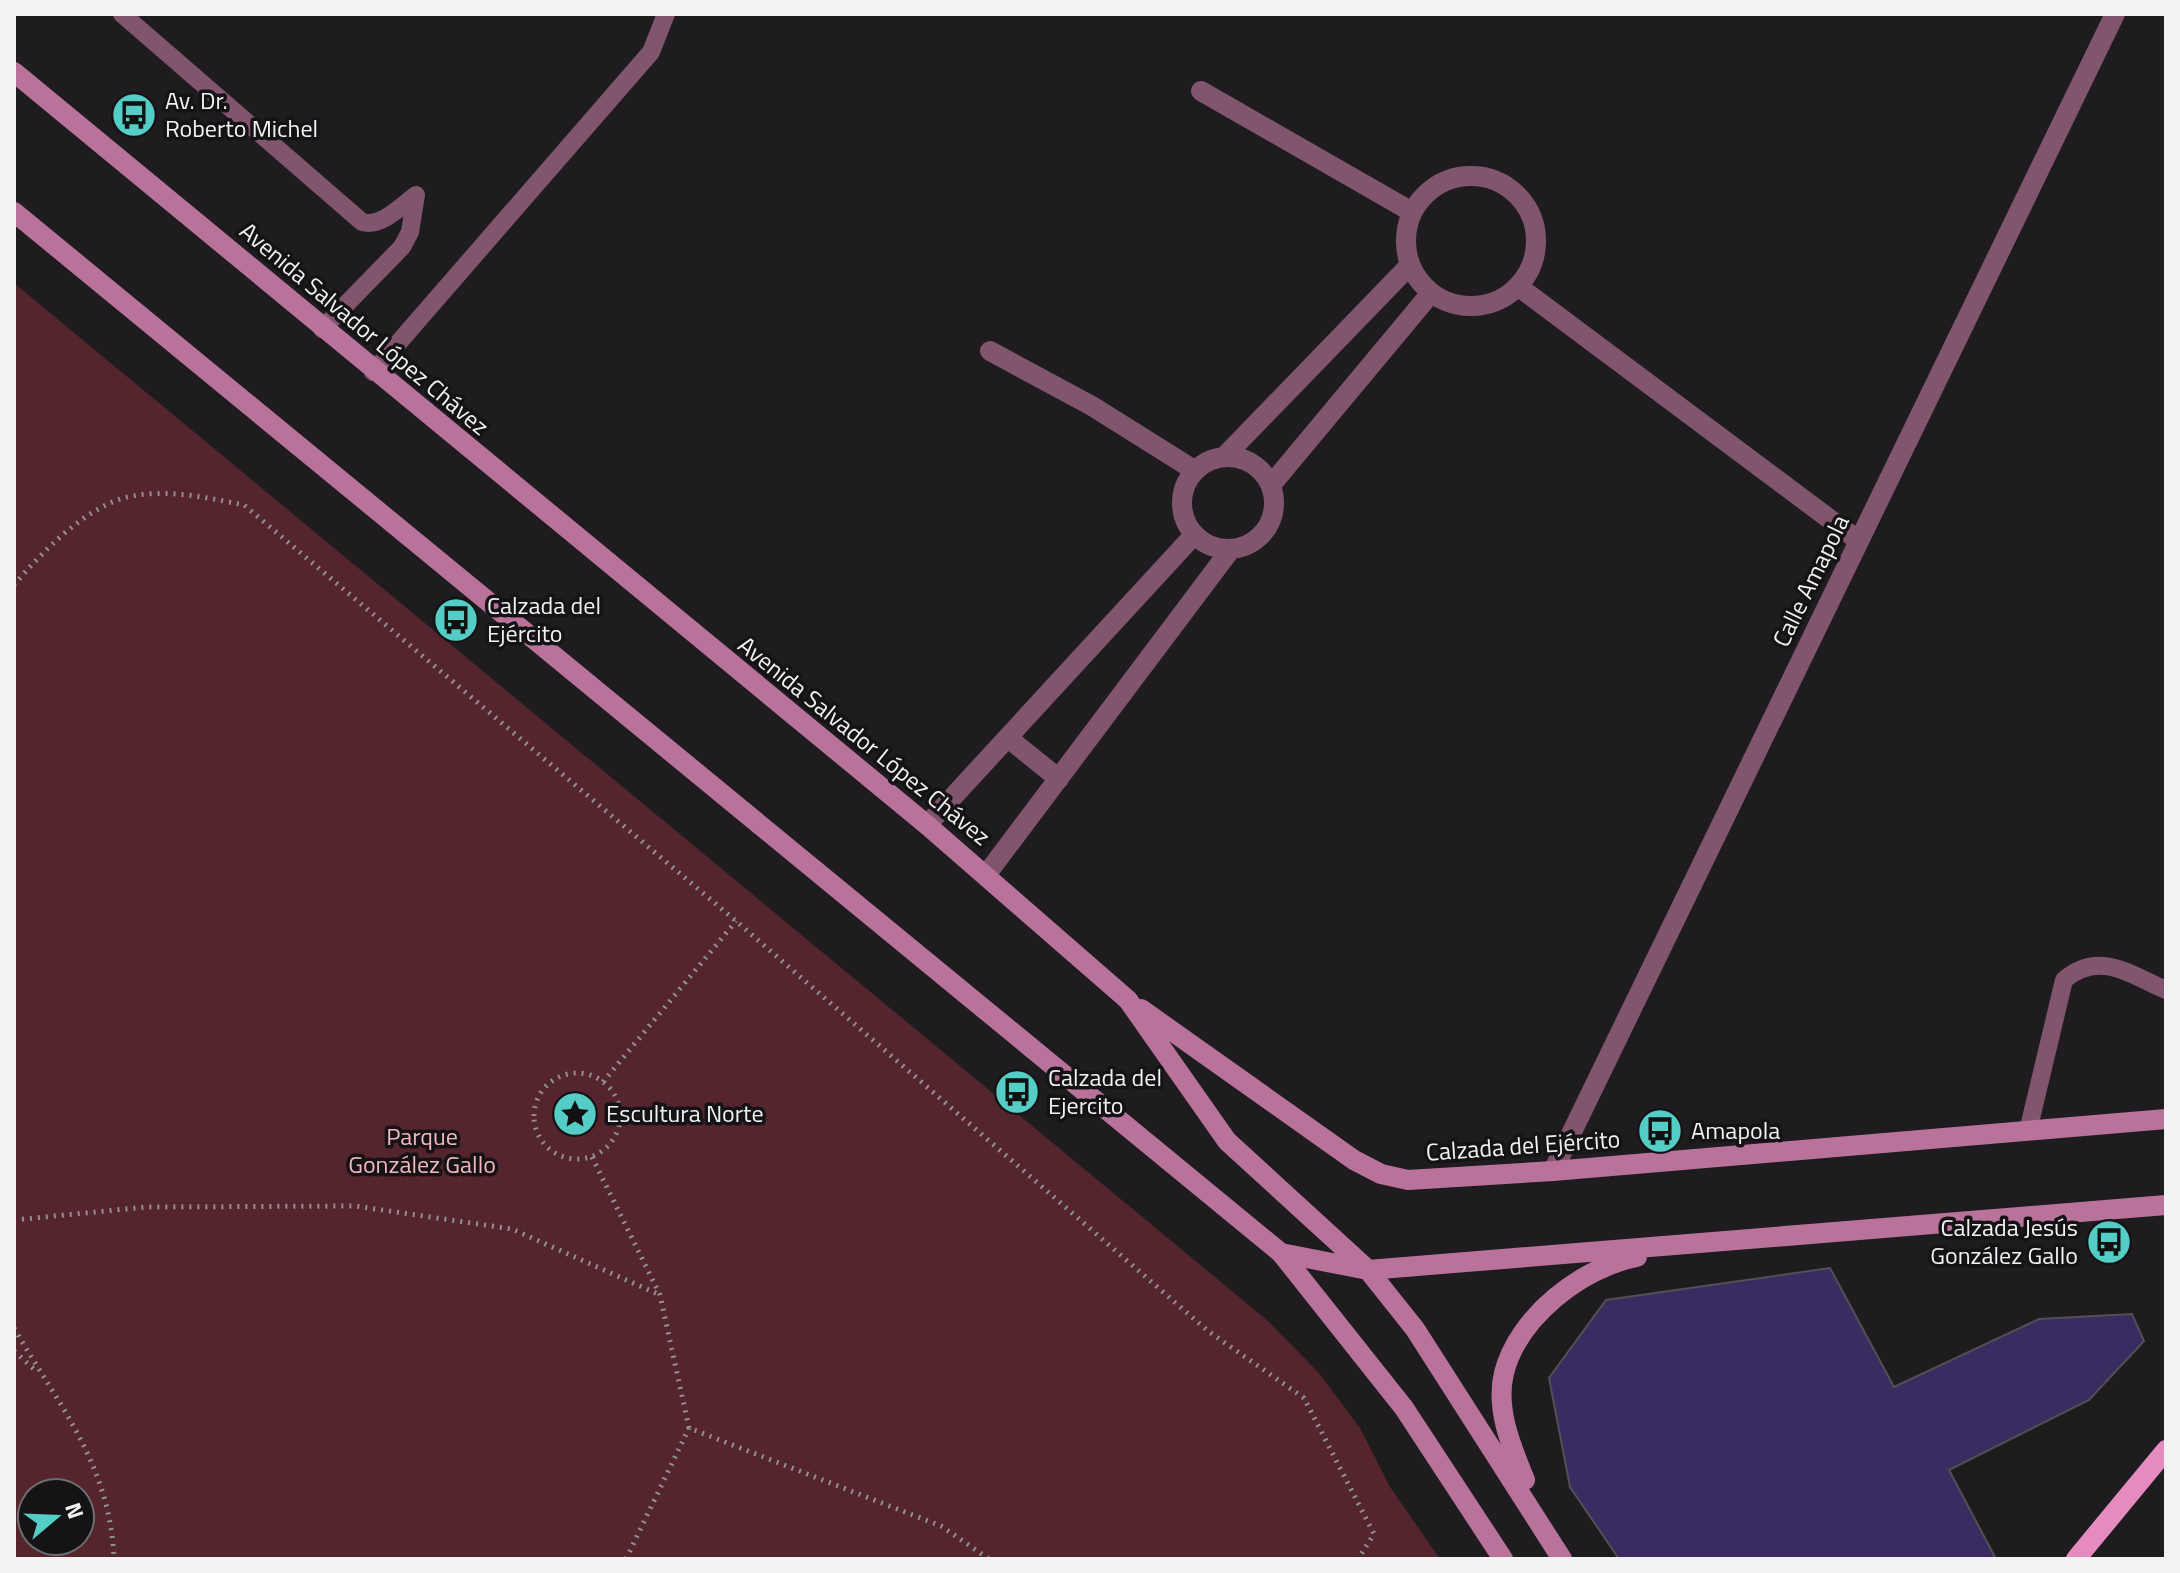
<svg xmlns="http://www.w3.org/2000/svg" width="2180" height="1573" viewBox="0 0 2180 1573" font-family="'Titillium Web',sans-serif">
<style>
.green{fill:#54252d;fill-rule:evenodd}
.building{fill:#3a2c61;stroke:#515154;stroke-width:2}
.lines{fill:none;stroke-linecap:round;stroke-linejoin:round}
.path{stroke:#919092;stroke-width:5;stroke-dasharray:2 6;stroke-linecap:butt}
.lane{stroke:#80556d;stroke-width:18}
.street{stroke:#80556d;stroke-width:20}
.secondary{stroke:#b9739b;stroke-width:20}
.primary{stroke:#e58bbf;stroke-width:20}
.labels{text-anchor:middle;stroke-width:7;stroke-linejoin:round;paint-order:stroke}
.poi-label{font-size:24px;fill:#f2f1f3;stroke:#151316;text-anchor:start}
.street-label{font-size:24px;fill:#f2f1f3;stroke:#151316}
.park-label{font-size:24px;fill:#f4b7be;stroke:#151316}
</style>
<rect width="100%" height="100%" fill="#1e1c1f"/>
<!-- green -->
<path class="green" d="M14,283l1254,1038 51,52 41,55 30,59 50,72h-1426zM32,1493h48v48h-48z"/>
<!-- building -->
<path class="building" d="M1830,1268l64,119 145,-68 93,-5 12,27 -55,59 -140,70 47,89h-377l-49,-72 -21,-109 57,-78z"/>
<g class="lines">
<!-- path -->
<path class="path" d="M14,585c28,-33 74,-81 118,-89 38,-7 76,2 112,9l492,416 472,410 96,67 70,136 -16,25
M534 1116a43 43 0 1 1 86 0a43 43 0 1 1-86 0Z
M603,1082l133,-161
M592,1157l68,138 29,133 252,98 48,33
M14,1220l132,-13 209,-1 157,23 148,66
M14,1328c45,78 96,136 100,231
M14,1351l23,21
M626,1559l63,-131"/>
<!-- lane -->
<path class="lane" d="M122,14l240,208c19,6 40,-17 54,-27
M322,329l80,-82 8,-15 6,-37
M373,372l278,-320 15,-38
M2028,1131l36,-151c35,-30 65,-6 102,10"/>
<!-- street -->
<path class="street" d="M1201,91l211,121
M1406 241a65 65 0 1 1 130 0a65 65 0 1 1-130 0Z
M1519,287l340,254
M990,351l102,55 102,64
M1225,456l185,-191
M1182 503a46 46 0 1 1 92 0a46 46 0 1 1-92 0Z
M1271,485l160,-192
M1008,738l51,41
M927,825l267,-290
M986,875l245,-326
M1553,1171l562,-1157"/>
<!-- secondary -->
<path class="secondary" d="M14,72l913,753 201,175 99,141 141,129 47,59 147,230
M14,212l1267,1041 123,155 99,151
M1141,1009l213,151 27,14 27,6 145,-9 613,-52
M1281,1253l87,17 798,-65
M1525,1480c-13,-32 -30,-71 -21,-107 14,-56 78,-106 133,-116"/>
<!-- primary -->
<path class="primary" d="M2076,1559l90,-109"/>
</g>
<!-- icons -->
<defs>
<g id="bus-disc" transform="scale(2.3)"><circle r="9.5" fill="#54cdc6" stroke="#151316"/><path d="M-5-6H5V4H4V6H2V4H-2V6H-4V4H-5ZM-3.5-4V0h7V-4ZM-3.5 1.2v1.5H-2V1.2ZM2 1.2v1.5H3.5V1.2Z" fill="#111"/></g>
<g id="sight-disc" transform="scale(2.3)"><circle r="9.5" fill="#54cdc6" stroke="#151316"/><path d="M0-6L1.8-2.2L6-1.7L2.9 1.2L3.7 5.4L0 3.3L-3.7 5.4L-2.9 1.2L-6-1.7L-1.8-2.2Z" fill="#111"/></g>
</defs>
<g fill-rule="evenodd">
<use href="#bus-disc" x="134" y="115"/>
<use href="#bus-disc" x="456" y="620"/>
<use href="#bus-disc" x="1017" y="1092"/>
<use href="#sight-disc" x="575" y="1114"/>
<use href="#bus-disc" x="1660" y="1131"/>
<use href="#bus-disc" x="2109" y="1242"/>
</g>
<g class="labels">
<!-- poi labels -->
<g class="poi-label">
<text x="165" y="109">Av. Dr.<tspan x="165" dy="28">Roberto Michel</tspan></text>
<text x="487" y="614">Calzada del<tspan x="487" dy="28">Ejército</tspan></text>
<text x="1048" y="1086">Calzada del<tspan x="1048" dy="28">Ejercito</tspan></text>
<text x="606" y="1122">Escultura Norte</text>
<text x="1691" y="1139">Amapola</text>
<text x="2078" y="1236" text-anchor="end">Calzada Jesús<tspan x="2078" dy="28">González Gallo</tspan></text>
</g>
<!-- street labels -->
<g class="street-label">
<text transform="translate(364 329) rotate(40)" y="8">Avenida Salvador López Chávez</text>
<text transform="translate(1811 581) rotate(-64)" y="8">Calle Amapola</text>
<text transform="translate(864 741) rotate(39)" y="8">Avenida Salvador López Chávez</text>
<text transform="translate(1523 1146) rotate(-4)" y="8">Calzada del Ejército</text>
</g>
<!-- park labels -->
<g class="park-label">
<text x="422" y="1145">Parque<tspan x="422" dy="28">González Gallo</tspan></text>
</g>
</g>
<!-- border -->
<rect width="2180" height="1573" fill="none" stroke="#f2f1f3" stroke-width="32"/>
<!-- north arrow -->
<g transform="translate(56 1517) rotate(71)"><circle r="38" fill="#151316" stroke="#6d6c6e" stroke-width="2"/>
<path d="M0-6L14 30L0 20L-14 30Z" fill="#54cdc6"/>
<text y="-12" font-size="22" font-weight="bold" text-anchor="middle" fill="#f2f1f3">N</text>
</g>
</svg>
